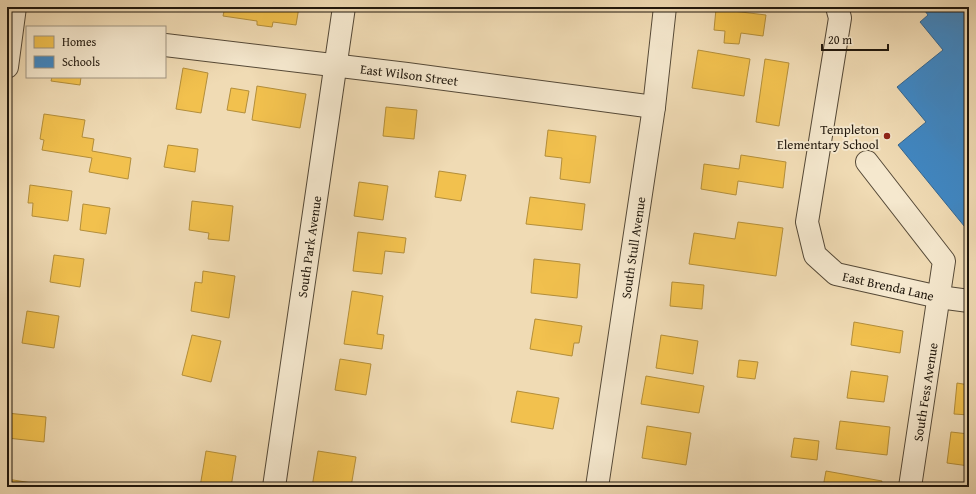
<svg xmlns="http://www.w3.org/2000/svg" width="976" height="494" viewBox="0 0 976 494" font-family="'Gentium Book Plus',serif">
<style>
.homes{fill:#f2c14e;stroke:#b38e3a}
.schools{fill:#3f88c5;stroke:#36668e}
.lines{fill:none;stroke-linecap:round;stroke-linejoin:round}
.minor-casing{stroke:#554937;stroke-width:24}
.minor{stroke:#f5e8ce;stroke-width:22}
.poi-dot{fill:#8f2418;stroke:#f5e8ce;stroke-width:1.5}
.labels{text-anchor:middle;stroke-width:4;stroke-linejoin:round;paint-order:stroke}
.street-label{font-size:13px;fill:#21180d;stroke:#f5e8ce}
.poi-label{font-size:13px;fill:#21180d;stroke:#f5e8ce;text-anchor:end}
</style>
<rect width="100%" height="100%" fill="#f0dbb4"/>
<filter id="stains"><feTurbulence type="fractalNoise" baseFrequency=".005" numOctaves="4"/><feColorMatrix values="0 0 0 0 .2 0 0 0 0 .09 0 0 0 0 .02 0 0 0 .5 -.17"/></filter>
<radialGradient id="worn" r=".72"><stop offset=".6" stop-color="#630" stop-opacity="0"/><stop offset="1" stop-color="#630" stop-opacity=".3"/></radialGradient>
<!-- homes -->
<path class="homes" d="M225,7h74l-3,18 -23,-3 -1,5 -15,-2v-4l-34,-5z
M716,9l50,6 -3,21 -22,-3 -2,11 -15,-1 1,-12 -11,-1z
M698,50l52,9 -6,37 -52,-8z
M765,59l24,4 -10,63 -23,-4z
M183,68l25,5 -7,40 -25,-4z
M52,77h29l-1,8 -29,-4z
M257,86l49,8 -6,34 -48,-8z
M231,88l18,3 -4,22 -18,-3z
M386,107l31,3 -3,29 -31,-3z
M44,114l41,6 -3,17 12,2 -2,12 39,7 -3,21 -39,-7 3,-14 -50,-8 2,-10 -4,-1z
M548,130l48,6 -6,47 -30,-4 2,-21 -17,-2z
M168,145l30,4 -3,23 -31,-5z
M741,155l45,7 -3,26 -45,-7 -2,14 -35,-6 3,-25 35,5z
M439,171l27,4 -5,26 -26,-4z
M359,182l29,4 -5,34 -29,-4z
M30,185l42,6 -4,30 -36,-5 1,-13h-5z
M530,197l55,7 -3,26 -56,-6z
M192,201l41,5 -4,35 -21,-2 1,-6 -20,-3z
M83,204l27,4 -4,26 -26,-4z
M738,222l45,6 -7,48 -87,-12 5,-31 41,6z
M358,232l48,6 -2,15 -19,-2 -3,23 -29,-3z
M54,255l30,4 -4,28 -30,-5z
M534,259l46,5 -3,34 -46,-5z
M203,271l32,5 -6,42 -38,-7 4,-29 7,1z
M672,282l32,3 -2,24 -32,-3z
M352,291l31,5 -6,38 7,1 -2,14 -38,-5z
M27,311l32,5 -5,32 -32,-5z
M535,319l47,7 -3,17h-5l-2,13 -42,-7z
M854,322l49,9 -3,22 -49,-8z
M192,335l29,6 -10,41 -29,-7z
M661,335l37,6 -5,33 -37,-6z
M340,359l31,5 -5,31 -31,-5z
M739,360l19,2 -3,17 -18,-2z
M851,371l37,5 -4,26 -37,-4z
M646,376l58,10 -5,27 -58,-9z
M957,383l12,2v30l-15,-1z
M517,391l42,7 -6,31 -42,-7z
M7,413l39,4 -2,25 -37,-4z
M840,421l50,6 -3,28 -51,-6z
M647,426l44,7 -5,32 -44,-7z
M951,432l18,2v32l-22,-3z
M794,438l25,3 -2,19 -26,-3z
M206,451l30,5 -5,31h-31z
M318,451l38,6 -5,30h-39z
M826,471l56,10 -1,6h-58z
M7,479l25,4 -1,4h-24z
M524,484l20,3h-20z
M952,484l17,2v1h-18z"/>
<!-- schools -->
<path class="schools" d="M922,7h47v225l-71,-87 28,-23 -29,-35 46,-37 -23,-28 8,-7z"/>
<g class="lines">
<!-- minor casing -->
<g class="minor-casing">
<g id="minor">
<path id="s1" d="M837,7l3,11 -33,204 8,33 21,19 103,23 30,4"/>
<path id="s2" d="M165,45l242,29 247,33"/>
<path d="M7,67l8,-60"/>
<path d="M867,162l77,99 -34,226"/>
<path id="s3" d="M274,487l70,-480"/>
<path id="s4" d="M597,487l57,-380 11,-100"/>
</g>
</g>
<!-- minor -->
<use href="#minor" class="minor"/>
</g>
<!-- markers -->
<circle class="poi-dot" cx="887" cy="136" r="4"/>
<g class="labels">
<!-- street labels -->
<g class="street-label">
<text dy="5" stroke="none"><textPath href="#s2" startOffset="246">East Wilson Street</textPath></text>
<text dy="5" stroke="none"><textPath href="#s3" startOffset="243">South Park Avenue</textPath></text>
<text dy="5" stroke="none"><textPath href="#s4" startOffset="242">South Stull Avenue</textPath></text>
<text dy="5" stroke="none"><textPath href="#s1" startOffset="334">East Brenda Lane</textPath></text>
<text transform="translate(925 392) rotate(-81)" y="5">South Fess Avenue</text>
</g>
<!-- poi labels -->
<g class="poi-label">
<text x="879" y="134">Templeton<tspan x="879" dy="15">Elementary School</tspan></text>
</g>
</g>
<!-- margin -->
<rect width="976" height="494" fill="none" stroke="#f0dbb4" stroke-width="24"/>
<rect x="8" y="8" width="960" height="478" fill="none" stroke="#21180d" stroke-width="2"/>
<rect x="12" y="12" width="952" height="470" fill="none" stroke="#21180d"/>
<!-- legend -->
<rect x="26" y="26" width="140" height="52" fill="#f5e8ce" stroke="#a09581"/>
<rect x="34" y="36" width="20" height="12" fill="#f2c14e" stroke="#a09581"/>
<text x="62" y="46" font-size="12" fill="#21180d">Homes</text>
<rect x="34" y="56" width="20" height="12" fill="#3f88c5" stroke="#a09581"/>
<text x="62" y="66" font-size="12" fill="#21180d">Schools</text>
<!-- scale -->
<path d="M822 44v6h66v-6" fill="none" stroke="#21180d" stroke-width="2"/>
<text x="828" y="44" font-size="12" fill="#21180d" stroke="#f5e8ce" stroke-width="3" paint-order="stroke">20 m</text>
<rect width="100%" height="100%" filter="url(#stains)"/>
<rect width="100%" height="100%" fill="url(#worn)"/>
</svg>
